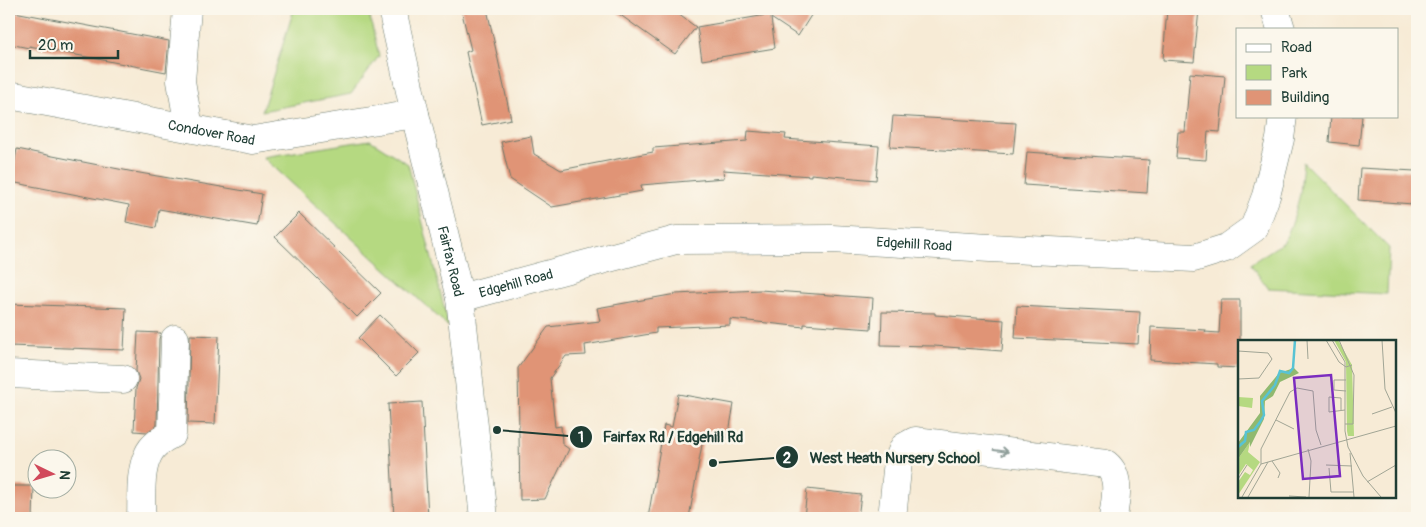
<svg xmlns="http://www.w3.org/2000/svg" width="1426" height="527" viewBox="0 0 1426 527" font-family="Pangolin,sans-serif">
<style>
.green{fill:#b5d981;stroke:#6a8b5a}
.building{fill:#e09476}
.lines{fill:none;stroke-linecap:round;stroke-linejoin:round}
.minor-casing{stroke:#6b7a6d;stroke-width:29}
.minor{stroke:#fff;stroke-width:28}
.oneway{stroke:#8f9e9a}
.labels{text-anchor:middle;stroke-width:5;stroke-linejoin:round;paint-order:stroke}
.street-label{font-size:14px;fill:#1f3d34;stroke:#fbf7ec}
.inset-river{fill:none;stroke:#58c3d4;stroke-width:2.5}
.inset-road{fill:none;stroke:#a1a595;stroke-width:1}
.view{fill:#7b2cbf;fill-opacity:0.15;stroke:#7b2cbf;stroke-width:2.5}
.inset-edge{fill:none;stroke:#1f3d34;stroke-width:2.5}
.leader{fill:none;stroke:#1f3d34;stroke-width:2}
.callout-dot{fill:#1f3d34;stroke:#fbf7ec;stroke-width:2}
.mark-label{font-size:15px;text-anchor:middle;font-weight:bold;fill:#fff}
.callout-label{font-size:15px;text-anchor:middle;font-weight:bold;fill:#1f3d34;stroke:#fbf7ec;stroke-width:5;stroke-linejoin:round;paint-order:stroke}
</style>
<rect width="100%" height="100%" fill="#fbf7ec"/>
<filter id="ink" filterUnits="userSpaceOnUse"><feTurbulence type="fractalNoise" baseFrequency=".02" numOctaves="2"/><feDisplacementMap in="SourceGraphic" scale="10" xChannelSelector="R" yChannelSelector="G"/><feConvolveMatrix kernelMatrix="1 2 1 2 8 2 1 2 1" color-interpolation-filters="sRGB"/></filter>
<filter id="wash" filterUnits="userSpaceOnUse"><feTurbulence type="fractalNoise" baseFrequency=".0096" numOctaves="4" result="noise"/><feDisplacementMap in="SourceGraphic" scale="20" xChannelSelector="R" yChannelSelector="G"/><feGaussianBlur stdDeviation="1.12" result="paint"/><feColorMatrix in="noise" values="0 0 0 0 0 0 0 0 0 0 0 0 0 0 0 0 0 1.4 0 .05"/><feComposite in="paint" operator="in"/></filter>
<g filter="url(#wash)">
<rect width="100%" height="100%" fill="#f7ebd6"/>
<!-- green -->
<path class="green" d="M294,9h74l11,47 -28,38 -89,17z
M370,140l38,24 41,163 -186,-170z
M1303,162l86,86 -2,46 -119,-6 -18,-24 34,-22 9,-21 7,-27z"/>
<g id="blocks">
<!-- building -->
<path class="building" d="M461,9h26l24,110 -29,6 -16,-73 5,-2z
M612,9h59l25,18 -21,27z
M756,9h59l-17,27 -27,-18 4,30 -73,12 -5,-33 69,-12z
M1167,9h32l-5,53 -31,-2z
M9,11l160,30 -3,31 -137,-26v2l-20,-4z
M1190,73l35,3 -5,56 -12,-1 -2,29 -30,-2 2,-26h7z
M893,116l123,7 -3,31 -123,-7z
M1331,116h31l-3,29 -30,-3z
M748,131l38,3 -1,5 94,7 -3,34 -65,-6v2l-88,-6 1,8 -83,7 1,6 -90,16 -42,-28 -9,-37 30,-6 3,18 27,16 92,-18v-4l94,-7z
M17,149l117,23 128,22 -5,32 -98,-17 -3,19 -30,-6 3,-17 -118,-23z
M1027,152l122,8 -2,33 -123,-8z
M1360,168l55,3 -2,33 -55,-4z
M299,213l82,80 -24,24 -82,-80z
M760,290l113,8 -2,31 -67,-5v3l-74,-8v6l-74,3v5l-71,12 1,10 -20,1 -16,22 5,49 6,-1 1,18 7,5 -24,50 -25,1 -2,-132 30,-41 52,-6 -3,-13 79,-14z
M1221,300h19v68l-23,-1v-3l-67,-4 1,-33 55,3 -1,2 14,1z
M9,304l117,4 -2,42 -115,-4z
M1017,306l123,6 -2,32 -123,-6z
M882,312l53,1v2l69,5 -2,31 -68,-5 -53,-1z
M380,315l39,38 -23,23 -38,-38z
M138,332l23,1 -2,6 -2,86 -10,7 -13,-1 2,-43 3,-9 -3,-8z
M190,335l29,1 -4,88 -27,-1z
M678,394l56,10 -6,34 -24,-5 -15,85h-41l16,-93 8,2z
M422,402l6,116h-34l-6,-114z
M11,486h23l-1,32h-23z
M807,489l54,6 -3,23h-54z"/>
</g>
</g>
<g filter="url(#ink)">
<use href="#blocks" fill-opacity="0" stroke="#6b7a6d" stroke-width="1"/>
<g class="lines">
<!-- minor casing -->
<g class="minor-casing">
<g id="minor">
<path d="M187,9l-6,72 8,47"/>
<path id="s1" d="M392,9l23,105 45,184 24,220"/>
<path d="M1275,9l6,20"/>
<path id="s2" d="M9,95l244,45 162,-26"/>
<path id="s3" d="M460,298l216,-58 156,-1 158,9 204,10 32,-10 28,-20 12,-32 14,-57 3,-23"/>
<path d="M9,374l114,5"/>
<path d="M141,518c1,-19 -2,-45 7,-63 4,-10 14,-16 24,-21l3,-95"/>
<path d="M892,518l6,-57 6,-14 11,-6 191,23c16,13 9,36 7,54"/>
</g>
</g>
<!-- minor -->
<use href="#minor" class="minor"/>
</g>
<!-- one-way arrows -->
<defs><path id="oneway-shaft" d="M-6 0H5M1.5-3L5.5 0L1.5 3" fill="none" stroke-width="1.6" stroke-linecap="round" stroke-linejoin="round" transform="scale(1.25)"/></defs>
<use class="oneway" href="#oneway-shaft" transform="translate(1001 451) rotate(7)"/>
</g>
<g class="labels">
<!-- street labels -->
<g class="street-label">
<text dy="5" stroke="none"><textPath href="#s2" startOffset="206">Condover Road</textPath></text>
<text dy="5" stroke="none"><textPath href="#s3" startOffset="462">Edgehill Road</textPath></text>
<text dy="5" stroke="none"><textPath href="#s1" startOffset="259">Fairfax Road</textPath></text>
<text dy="5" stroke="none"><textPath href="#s3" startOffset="58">Edgehill Road</textPath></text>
</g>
</g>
<!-- overview -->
<g transform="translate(1238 340)">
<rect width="158" height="158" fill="#f7ebd6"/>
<path d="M96,0h4l14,25 2,71h-6l-1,-5 -1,-69zM0,57l15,1 -1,10 -14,-2zM12,102l-2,10 12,10 -22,33v-13l7,-10 5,3 3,-5 -7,-6 -8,12v-17z" fill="#b5d981"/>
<path d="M56,28l5,5 -19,9 -7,14 -8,5 -1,18 -14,28v-5l-12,17v-16l22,-30v-17l19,-23z" fill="#90b96f"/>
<path class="inset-river" d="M0,107l7,-6 1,-9 8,-2 6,-8 4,-7 -2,-14 13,-16 5,-14 9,2 4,-5 2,-28"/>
<path class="inset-road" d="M69,0l1,19M88,0l13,22 7,5 6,-2M94,0l13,22v69l3,16 15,29 18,21M101,0l15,35 -1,49h-8M144,0l3,49 11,24M0,11l30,2 4,6 -13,19 -21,1M108,51l-12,-1v-10h12M103,70v-12l-12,-1v15l16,-2M134,74l20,-7M38,80l18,9M70,109l3,12 -2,36M112,113l4,44M34,121l8,12 -2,5M23,124v-15l29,-57 7,-4 16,3 3,39 5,15M88,125l26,1M91,128l2,24h22M0,139l9,-14M129,142l29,-17M51,156l17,1M4,157l19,-33 135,-38M10,157l20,-35"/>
<path class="view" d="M93,35l9,101 -37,3 -9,-101z"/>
<rect width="158" height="158" class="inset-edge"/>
</g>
<!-- callouts -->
<path class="leader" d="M497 430L581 437M713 463L787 457"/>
<g class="callout-dot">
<circle cx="497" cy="430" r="5"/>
<circle cx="713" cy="463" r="5"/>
<circle cx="581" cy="437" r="12"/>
<circle cx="787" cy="457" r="12"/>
</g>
<g class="mark-label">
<text x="581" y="442">1</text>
<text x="787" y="463">2</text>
</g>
<g class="callout-label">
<text x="673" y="442">Fairfax Rd / Edgehill Rd</text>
<text x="895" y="463">West Heath Nursery School</text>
</g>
<!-- margin -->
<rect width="1426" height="527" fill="none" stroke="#fbf7ec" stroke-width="30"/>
<!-- legend -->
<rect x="1236" y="28" width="162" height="90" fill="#fbf7ec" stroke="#a3ada2"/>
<rect x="1246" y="44" width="25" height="8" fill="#ffffff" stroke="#a3ada2"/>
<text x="1281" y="52" font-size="15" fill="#1f3d34">Road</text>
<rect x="1246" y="65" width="25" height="15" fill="#b5d981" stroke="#a3ada2"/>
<text x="1281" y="78" font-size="15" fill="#1f3d34">Park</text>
<rect x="1246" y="90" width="25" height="15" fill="#e09476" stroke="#a3ada2"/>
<text x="1281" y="102" font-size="15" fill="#1f3d34">Building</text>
<!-- north arrow -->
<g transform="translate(52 474) rotate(95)"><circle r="24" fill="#fbf7ec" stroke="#a3ada2"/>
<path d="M0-4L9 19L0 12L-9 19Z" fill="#d1495b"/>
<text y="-8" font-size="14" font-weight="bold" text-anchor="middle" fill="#1f3d34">N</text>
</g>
<!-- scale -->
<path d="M30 50v8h88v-8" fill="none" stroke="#1f3d34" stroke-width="2.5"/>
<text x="38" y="50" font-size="15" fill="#1f3d34" stroke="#fbf7ec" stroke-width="4" paint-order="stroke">20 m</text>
</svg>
